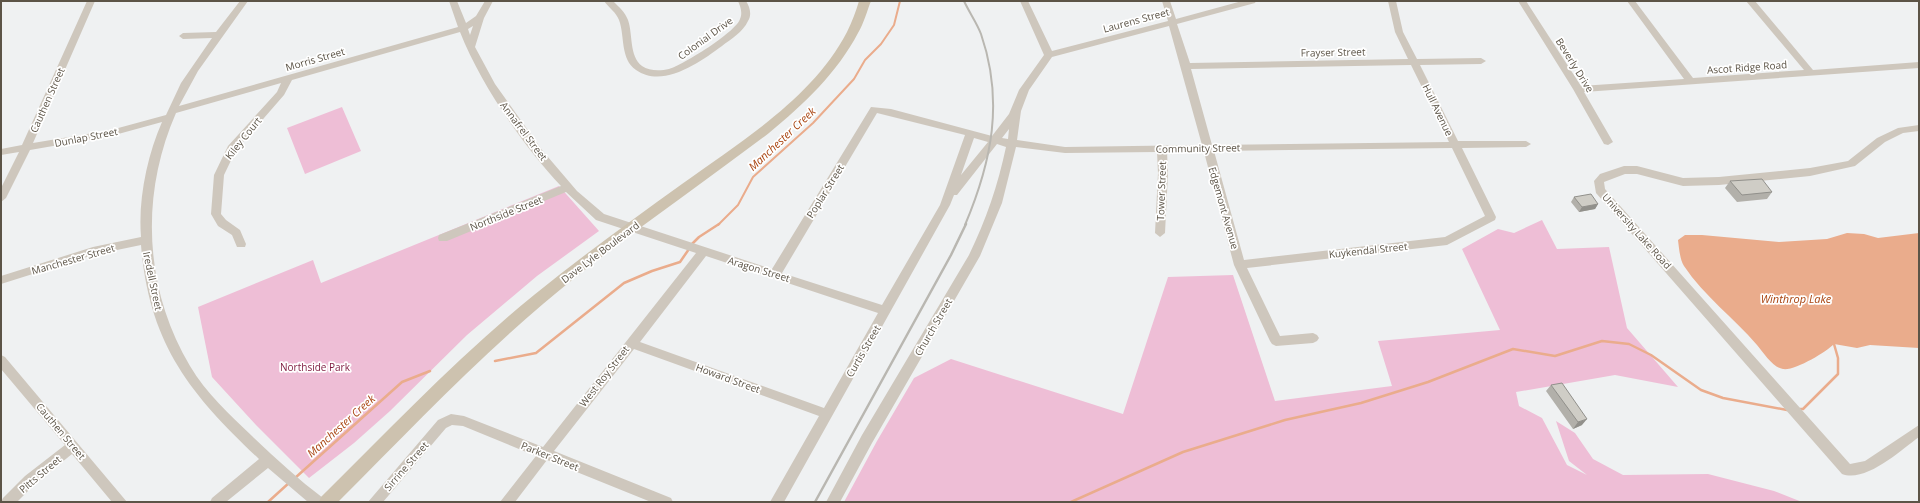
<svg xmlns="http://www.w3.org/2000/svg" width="1920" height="503" viewBox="0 0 1920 503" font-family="'Open Sans',sans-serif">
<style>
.green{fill:#eebed6}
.water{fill:#eaac8c}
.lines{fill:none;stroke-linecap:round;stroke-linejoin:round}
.stream-far1{stroke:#eaac8c;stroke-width:2}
.stream{stroke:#eaac8c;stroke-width:2.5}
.minor{fill:#cec7bd;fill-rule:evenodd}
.major{fill:#cdc2af;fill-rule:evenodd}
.rail-far1{stroke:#b9b7b1;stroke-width:2}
.rail{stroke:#b9b7b1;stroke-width:2.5}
.wall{fill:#b2b0aa}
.shaded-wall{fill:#91908b}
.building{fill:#cfcdc6;stroke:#91908b}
.labels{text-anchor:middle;stroke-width:3.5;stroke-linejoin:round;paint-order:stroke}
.street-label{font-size:10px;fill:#5c5447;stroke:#fff}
.park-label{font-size:10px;fill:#7d193e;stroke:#fff}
.water-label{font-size:11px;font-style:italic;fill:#a8430f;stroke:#fff}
</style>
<rect width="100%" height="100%" fill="#eff1f2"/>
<!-- green -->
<path class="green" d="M342,107l19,44 -56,23 -18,-46z
M559,186l40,45 -62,45 -70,59 -77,76 -36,32 -45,35 -53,-53 -44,-48 -14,-70 115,-47 8,23z
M1542,220l15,29 52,-2 18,81 51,59 -63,-12 -99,17 3,14 23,12 25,47 20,10 -18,-14 -13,-40 19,12 18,26 30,16 85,-1 66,17 28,11h-958l33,-61 37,-63 37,-19 172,55 45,-137 65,-2 42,126 117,-15 -14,-45 122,-11 -38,-81 36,-20 16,4z"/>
<!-- water -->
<path class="water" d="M1847,233l17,1 14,4 41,-5v115l-49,-3 -13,3 -23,-4c-8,8 -39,27 -51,25 -11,-2 -19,-16 -26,-24 -23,-27 -53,-49 -73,-79 -4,-6 -5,-18 -6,-26l7,-5h17l77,7 48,-3z"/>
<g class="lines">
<!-- stream-far1 -->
<path class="stream-far1" d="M718,225l20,-20 15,-28 60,-54 41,-44 11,-19 16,-16 13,-19 6,-24"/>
<!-- stream -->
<path class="stream" d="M691,245l8,-8 20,-13
M495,361l41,-8 88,-70 28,-12 28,-9 9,-13
M1800,409h3l35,-35v-16l-4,-14
M295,478l107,-96 28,-11
M268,502l22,-20
M1071,502l112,-50 102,-32 76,-17 67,-21 85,-33 42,7 47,-15 27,3 22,11 50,35 22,8 64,12"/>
<!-- minor -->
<path class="minor" d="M87,1h8l-62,142 78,-13 55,-15 15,-32 31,-45 -29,1 -4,-3 4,-3 33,-1 24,-31h8l-50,70 -19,35 279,-79 -9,-26h8l9,22 10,-7 9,-15h8l-9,17 -9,29 20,37 47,66 35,41 27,23 168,55 99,-162 20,2 101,27 17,-22 10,-24 25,-35 -24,-54h8l24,50 116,-30 -6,-20h8l6,18 66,-18h14l-1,2 -78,21 13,39 218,-4 -13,-27 -7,-31h8l7,31 14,27 64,-1 5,3 -5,3 -61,1 38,76h68l5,3 -5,3 -64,1 34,69 -1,3 -48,25 -200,23 33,68 33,-3 4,2 2,3 -2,3 -4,2 -37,3 -4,-2 -2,-3 -36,-76 -30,-113h-37l1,21 -3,60 -5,4 -5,-4 3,-60 -1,-21 -92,1 -49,-6 -14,56 -22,53 -108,187 -32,59h-14l36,-67 107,-180c17,-35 29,-70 37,-108l-9,-3 -40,51h-3l-4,10 -166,297h-14l49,-86 -185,-67 -80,102 117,47 2,4h-22l-104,-42 -32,42h-15l36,-46 -73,-30 -11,-1 -6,3 -63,74h-15l70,-82 13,-6 13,2 79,31 153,-194 -100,-33 -30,-28 -119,49h-8l-1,-3 1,-3 122,-49c-39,-42 -80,-101 -101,-154l-168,48 -8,15 -48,55 -12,25 -3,39 5,6 14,10 6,14 -1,3h-8l-5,-12 -14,-9 -7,-12 3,-39 14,-29 49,-54 4,-9 -105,30c-36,82 -32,176 14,253 16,27 40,49 62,70 23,22 46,43 71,62l2,4h-17l-40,-34 -42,34h-16l2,-4 47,-39c-69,-65 -110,-115 -118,-214l-48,10 -92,29v-8l92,-29 48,-10c-3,-37 6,-81 21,-115l-51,14 -81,14 -24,48 -5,4v-14l18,-36 -18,3v-6l21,-4zM473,26l-3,9 -2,-6zM1169,26l33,119 -137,2 -48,-7 4,-29 8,-21 23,-33zM1411,65l38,77 -237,3 -21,-76zM877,113l88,22 -25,70 -58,100 -100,-32zM1009,129l-1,10 -6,-1zM974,138l14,4 -27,33zM1452,148l33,68 -40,21 -201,23 -30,-109zM706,256l172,57 -54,95 -184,-66z
M604,1h9c6,6 12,11 15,19 5,14 1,36 14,46 7,5 18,5 27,3 14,-4 67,-37 71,-50 3,-7 0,-13 -2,-18h8c4,6 6,14 2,20 -5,11 -17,18 -26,25 -22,16 -59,43 -86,24 -16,-11 -11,-34 -17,-50 -3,-8 -10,-12 -15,-19z
M1518,1h8l55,85 103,-7 -57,-78h8l58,77 111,-8 -58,-69h9l58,69 106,-8v6l-335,24 29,50 -5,3 -4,-1 -31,-55z
M1919,125v6l-16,2 -18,9 -30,24 -45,10 -91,9 -36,1 -46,-12h-12l-21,8 1,7 245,275 15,-3 54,-36v12c-18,13 -53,46 -77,37l-246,-281 -2,-12 6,-7 24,-8h13l46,12 36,-1 91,-9 38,-7 29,-23 21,-10z
M1,355l4,2 122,145h-15l-40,-48 -37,30 -18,18h-16l2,-4 22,-22 40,-31 -64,-76z"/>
<!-- major -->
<path class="major" d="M859,1h12c-4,10 -7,22 -13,32 -21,40 -54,71 -89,100 -75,57 -154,110 -226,171 -73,62 -138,131 -205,198h-19l2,-5c70,-69 137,-140 213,-202 48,-39 98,-75 148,-111 59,-43 130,-85 165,-152 5,-10 9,-21 12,-31z"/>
<!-- rail-far1 -->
<path class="rail-far1" d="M964,1c5,11 13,22 17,33 23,67 11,127 -16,191"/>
<!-- rail -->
<path class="rail" d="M815,502l136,-247 15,-31"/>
</g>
<!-- wall -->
<path class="wall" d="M1730,181l42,11 -5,7 -30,3 -12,-14z
M1574,197l24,7 -3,5 -16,3 -8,-10z
M1551,385l31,40 -9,4 -27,-38z"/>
<!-- shaded-wall -->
<path class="shaded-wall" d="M1598,204l-3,5 -16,3 3,-5z
M1587,419l-5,6 -9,4 5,-7z"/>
<!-- building -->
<path class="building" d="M1762,179l10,13 -30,3 -12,-14z
M1591,194l7,10 -16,3 -8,-10z
M1562,383l25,36 -9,3 -27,-37z"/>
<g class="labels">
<!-- street labels -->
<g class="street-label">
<text transform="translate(1136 20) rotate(-15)" y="4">Laurens Street</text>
<text transform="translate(705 38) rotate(-36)" y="4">Colonial Drive</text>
<text transform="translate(1333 52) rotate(-1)" y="4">Frayser Street</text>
<text transform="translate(315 59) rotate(-16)" y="4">Morris Street</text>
<text transform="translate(1575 65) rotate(58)" y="4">Beverly Drive</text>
<text transform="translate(1747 67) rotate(-4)" y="4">Ascot Ridge Road</text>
<text transform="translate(47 100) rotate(-66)" y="4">Cauthen Street</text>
<text transform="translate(1438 110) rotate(64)" y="4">Hull Avenue</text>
<text transform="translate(524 131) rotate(53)" y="4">Annafrel Street</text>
<text transform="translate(86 137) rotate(-11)" y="4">Dunlap Street</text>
<text transform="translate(243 138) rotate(-51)" y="4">Kiley Court</text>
<text transform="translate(1198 148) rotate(-1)" y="4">Community Street</text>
<text transform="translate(825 191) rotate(-58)" y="4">Poplar Street</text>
<text transform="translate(1161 191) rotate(-88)" y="4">Tower Street</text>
<text transform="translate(1224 208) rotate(74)" y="4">Edgemont Avenue</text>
<text transform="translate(506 213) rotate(-22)" y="4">Northside Street</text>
<text transform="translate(1637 231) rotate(48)" y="4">University Lake Road</text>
<text transform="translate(1368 250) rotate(-6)" y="4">Kuykendal Street</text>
<text transform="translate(600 252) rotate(-37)" y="4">Dave Lyle Boulevard</text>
<text transform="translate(73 259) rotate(-16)" y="4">Manchester Street</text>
<text transform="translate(759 269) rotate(17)" y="4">Aragon Street</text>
<text transform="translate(153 281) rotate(78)" y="4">Iredell Street</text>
<text transform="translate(933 327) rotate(-60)" y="4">Church Street</text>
<text transform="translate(863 351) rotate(-60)" y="4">Curtis Street</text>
<text transform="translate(604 376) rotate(-52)" y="4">West Roy Street</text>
<text transform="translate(728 378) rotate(20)" y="4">Howard Street</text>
<text transform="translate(61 431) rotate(50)" y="4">Cauthen Street</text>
<text transform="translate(550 456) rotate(22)" y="4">Parker Street</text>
<text transform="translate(406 466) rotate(-49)" y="4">Sirrine Street</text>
<text transform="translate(40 474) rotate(-40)" y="4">Pitts Street</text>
</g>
<!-- park labels -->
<g class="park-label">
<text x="315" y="371">Northside Park</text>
</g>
<!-- water labels -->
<g class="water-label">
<text transform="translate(782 139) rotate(-43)" y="4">Manchester Creek</text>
<text x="1796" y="303">Winthrop Lake</text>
<text transform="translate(341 426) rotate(-42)" y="4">Manchester Creek</text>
</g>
</g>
<!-- border -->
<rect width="1920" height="503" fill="none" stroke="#5c5447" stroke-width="4"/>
</svg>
